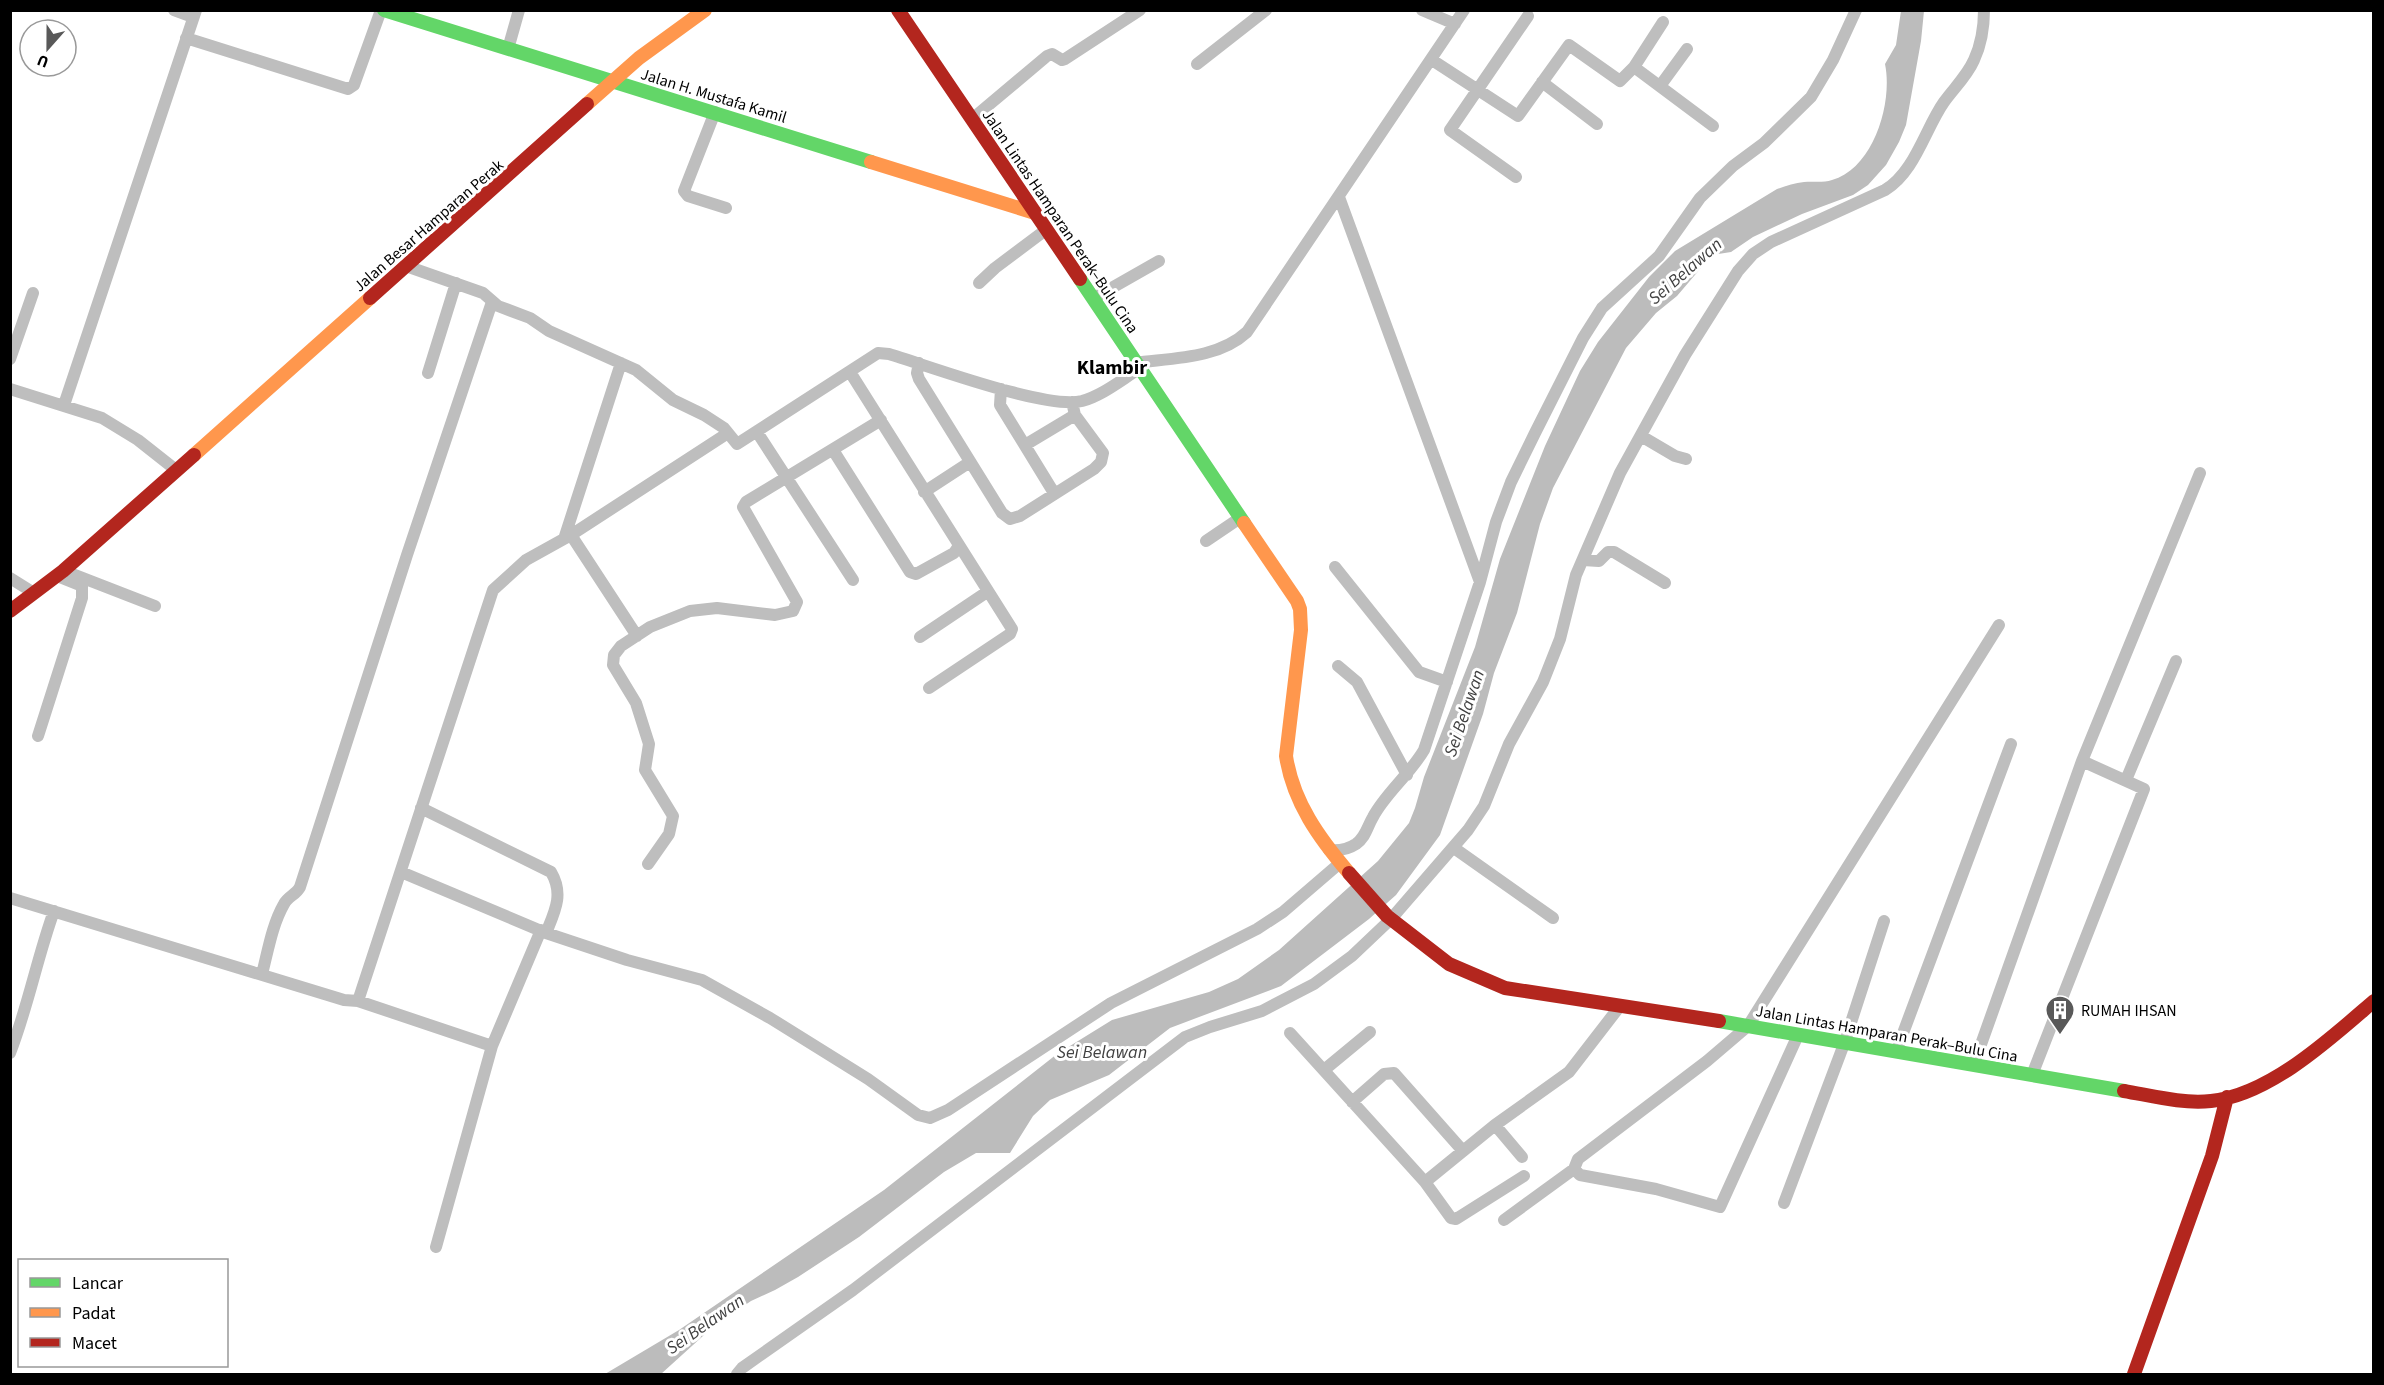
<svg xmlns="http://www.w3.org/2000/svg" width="2384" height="1385" viewBox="0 0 2384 1385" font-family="'Source Sans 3',sans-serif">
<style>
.water{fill:#bcbcbc}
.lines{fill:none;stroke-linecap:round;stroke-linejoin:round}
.street{stroke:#bebebe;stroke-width:12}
.fast{stroke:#63d668;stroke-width:14}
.slow{stroke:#ff974d;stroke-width:14}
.jam{stroke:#b3261e;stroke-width:14}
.labels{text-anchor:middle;stroke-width:6;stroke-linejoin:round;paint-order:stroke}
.street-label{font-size:16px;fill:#000;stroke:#fff}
.poi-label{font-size:16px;fill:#000;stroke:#fff;text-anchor:start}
.water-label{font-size:18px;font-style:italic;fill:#404040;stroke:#fff}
.quarter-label{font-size:20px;font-weight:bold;fill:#000;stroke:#fff}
</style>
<rect width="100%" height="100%" fill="#fff"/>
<!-- water -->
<path class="water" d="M1901,11h23l-3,30 -15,84 -7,17 -13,23 -18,20 -15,10 -51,19 -49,23 -22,15 -19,3 -35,41 -21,17 -30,35 -73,140 -13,36 -23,89 -23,60 -11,41 -43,121 -44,60 -27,24 -88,67 -111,42 -61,47 -59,25 -17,16 -23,37h-34l-32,19 -85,65 -61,40 -23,13 -24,11 -37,25 -53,48h-56l74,-44 205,-140 173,-136 55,-34 97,-28 29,-13 41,-29 99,-89 31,-38 6,-15 9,-31 51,-130 25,-88 45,-113 35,-75 18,-29 51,-65 26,-26 102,-62c9,-3 18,-6 27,-7 9,-1 19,1 28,-2 42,-12 61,-78 53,-116l11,-19z"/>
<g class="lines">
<!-- street -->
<path class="street" d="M174,10l19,7
M1422,10l33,14
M186,38l162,51 6,-4 27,-75
M508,49l11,-39
M1432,60l86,56 51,-71 51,36 14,-14 79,59
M1197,64l69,-54
M1634,67l29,-45
M1542,82l55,42
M1660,86l27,-37
M715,112l-31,79 4,5 38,12
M972,119l75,-63 5,-2 10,6 3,-1 75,-49
M1516,177l-66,-47 78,-114
M1339,197l141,385
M406,266l77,27 15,13 32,12 19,13 87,39 37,30 31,15 20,13 13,16 141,-91 11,1c40,12 158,56 193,47 21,-6 39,-21 57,-32
M979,283l16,-15 52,-39
M1094,298l65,-37
M10,359l23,-66
M919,363l-2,10 2,6 83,134 8,6 10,-3 74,-47 7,-7 2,-9 -28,-38 -3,-13
M1135,363c37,-5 83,-4 112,-31l217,-322
M850,372l162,257 -2,5 -81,54
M428,373l28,-90
M10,389l92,29 36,22 38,30
M1001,389l-1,16 54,88
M64,405l132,-395
M757,432l96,148
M1641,436l34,20 11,3
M1025,445l50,-30
M833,450l77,122 6,2 38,-21 4,-6
M924,492l46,-30
M571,535l66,101
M564,539l57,-176
M1206,541l34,-23
M1583,560l16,1 9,-9h6l51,31
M1335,567l84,105 28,10
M70,573l85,33
M10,578l24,15
M920,637l67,-45
M1338,666l19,16 50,93
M38,736l44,-138v-12l-25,-10
M2126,780l50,-119
M421,808l130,64c13,22 4,39 -5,61
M1454,848l99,70
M1329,850c10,1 18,0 27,-6 10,-7 11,-17 17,-27 12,-23 37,-43 51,-67l56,-168 16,-60 15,-40 24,-49 48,-95 19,-30 57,-52 41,-58 33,-32 31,-23 47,-46 22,-37 23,-50
M648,864l21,-30 4,-18 -28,-46 4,-26 -13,-41 -23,-38 1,-10 7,-9 29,-19 40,-16 27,-3 58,7 18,-4 4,-9 -54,-95 3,-5 135,-82
M401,872l145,61 81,27 75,20 68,38 98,61 50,36 12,3 18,-8 163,-107 146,-74 26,-17 57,-49
M10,898l334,102 14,1 134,45
M262,974c6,-23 10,-49 22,-70 4,-8 12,-9 16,-17l107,-332 85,-253
M358,1001l135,-411 33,-30 45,-25 157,-102
M1290,1033l135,149
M1896,1052l115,-308
M10,1053c18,-46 27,-95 44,-142
M1974,1064l108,-303 118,-288
M1324,1070l46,-38
M2032,1075l112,-286 -62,-28
M1352,1102l32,-28 10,-1 69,78
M1495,1125l27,32
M1574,1169l6,6 76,14 64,18 78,-172
M1524,1176l-68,43 -5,-1 -26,-36 70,-57 74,-53 51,-66
M1784,1203l60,-159 40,-123
M1504,1220l70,-51 4,-10 129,-98 41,-35 251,-401
M436,1247l56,-201 49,-116
M737,1374l5,-6 111,-78 332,-253 25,-10 52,-16 52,-27 38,-28 39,-37 77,-89 16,-24 25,-62 34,-62 17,-43 16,-64 44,-102 65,-118 53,-84 15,-17 18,-12 114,-52c30,-18 40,-61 59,-88 10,-14 23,-26 30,-42 7,-15 10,-33 10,-50"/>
<!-- fast -->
<path class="fast" d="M384,10l487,152
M1080,279l164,244
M1719,1021l405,70"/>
<!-- slow -->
<path class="slow" d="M587,104l52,-46 66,-48
M871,162l164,51
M194,455l176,-157
M1244,523l53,78 3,8 1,21 -15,126c7,46 33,82 63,117"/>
<!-- jam -->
<path class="jam" d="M898,10l182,269
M370,298l217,-194
M10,611l53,-40 131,-116
M1349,873l38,43 62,48 56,24 214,33
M2124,1091c29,5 58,13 87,10 59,-6 120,-63 163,-100
M2134,1374l78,-218 15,-59"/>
</g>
<!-- icons -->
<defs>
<g id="building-pin" transform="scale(1.5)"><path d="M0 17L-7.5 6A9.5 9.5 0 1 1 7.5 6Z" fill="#595959" stroke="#fff"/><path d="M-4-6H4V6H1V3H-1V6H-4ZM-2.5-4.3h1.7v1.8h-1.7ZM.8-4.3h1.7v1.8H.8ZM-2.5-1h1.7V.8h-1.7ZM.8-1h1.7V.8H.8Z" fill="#fff"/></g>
</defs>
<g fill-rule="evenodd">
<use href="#building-pin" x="2060" y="1010"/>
</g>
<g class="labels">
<!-- street labels -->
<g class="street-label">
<text transform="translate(714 95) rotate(17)" y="6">Jalan H. Mustafa Kamil</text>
<text transform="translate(1061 221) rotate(56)" y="6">Jalan Lintas Hamparan Perak–Bulu Cina</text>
<text transform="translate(428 225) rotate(-41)" y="6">Jalan Besar Hamparan Perak</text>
<text transform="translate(1887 1033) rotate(10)" y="6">Jalan Lintas Hamparan Perak–Bulu Cina</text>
</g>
<!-- poi labels -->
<g class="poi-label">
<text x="2081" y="1016">RUMAH IHSAN</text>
</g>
<!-- water labels -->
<g class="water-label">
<text transform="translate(1685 271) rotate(-41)" y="6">Sei Belawan</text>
<text transform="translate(1464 713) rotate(-71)" y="6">Sei Belawan</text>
<text x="1102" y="1058">Sei Belawan</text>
<text transform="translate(705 1324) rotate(-35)" y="6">Sei Belawan</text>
</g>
<!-- quarter labels -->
<g class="quarter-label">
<text x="1112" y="374">Klambir</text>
</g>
</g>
<!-- border -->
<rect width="2384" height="1385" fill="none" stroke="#000000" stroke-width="24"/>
<!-- legend -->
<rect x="18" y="1259" width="210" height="108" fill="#ffffff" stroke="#999999" stroke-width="1.5"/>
<rect x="30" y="1278" width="30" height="9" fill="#63d668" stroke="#999999" stroke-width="1.5"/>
<text x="72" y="1289" font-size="18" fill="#000000">Lancar</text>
<rect x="30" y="1308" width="30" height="9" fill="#ff974d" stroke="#999999" stroke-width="1.5"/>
<text x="72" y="1319" font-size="18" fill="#000000">Padat</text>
<rect x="30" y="1338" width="30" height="9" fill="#b3261e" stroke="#999999" stroke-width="1.5"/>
<text x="72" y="1349" font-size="18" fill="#000000">Macet</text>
<!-- north arrow -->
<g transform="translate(48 48) rotate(201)"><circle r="28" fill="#ffffff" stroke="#999999" stroke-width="1.5"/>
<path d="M0-4.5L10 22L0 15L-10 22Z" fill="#595959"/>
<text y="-9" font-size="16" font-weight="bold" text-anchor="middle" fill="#000000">U</text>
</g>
</svg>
